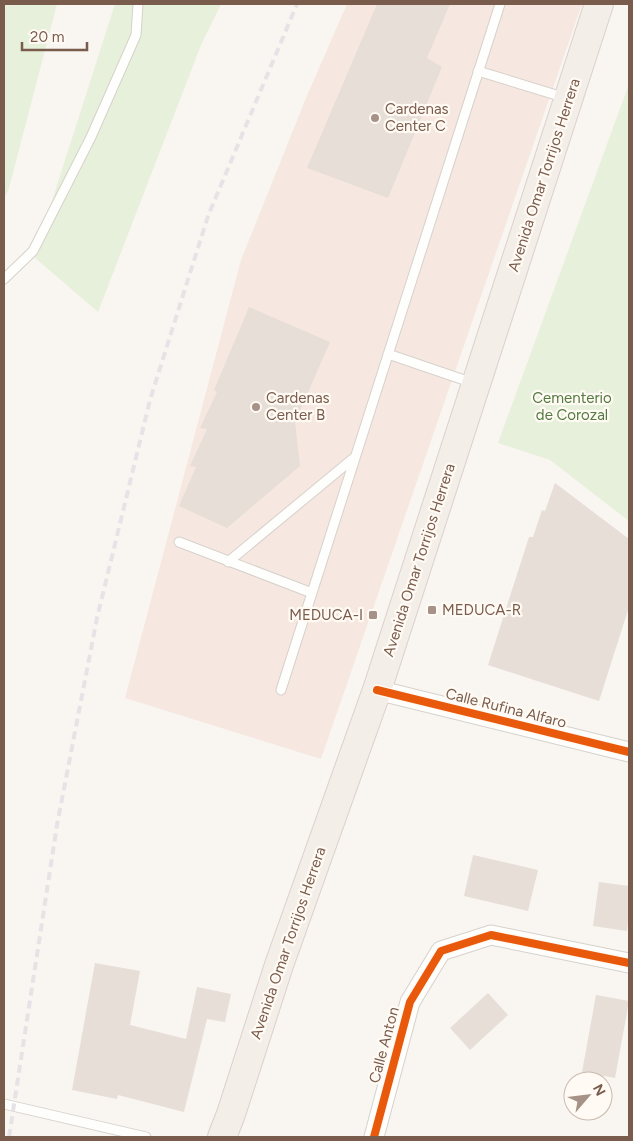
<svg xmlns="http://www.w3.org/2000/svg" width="633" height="1141" viewBox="0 0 633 1141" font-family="Figtree,sans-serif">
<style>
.commercial{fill:#f6e8e1}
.green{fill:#e7f0db}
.building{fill:#e6ded7}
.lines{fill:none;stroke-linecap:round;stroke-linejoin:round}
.service-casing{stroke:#d7d1cb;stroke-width:11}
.minor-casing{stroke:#d7d1cb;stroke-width:21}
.primary-casing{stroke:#dad1cc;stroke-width:30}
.service{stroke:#fefefd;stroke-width:9}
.minor{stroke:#fefefd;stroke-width:19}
.primary{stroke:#f3eee8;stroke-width:28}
.rail{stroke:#e6e3e7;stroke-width:4;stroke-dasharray:8 5;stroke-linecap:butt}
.cycleway-casing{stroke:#fffaf3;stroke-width:11}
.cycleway{stroke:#e8590c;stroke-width:8}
.poi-dot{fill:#a69286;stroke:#fffaf3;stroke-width:2}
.labels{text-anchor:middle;stroke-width:4.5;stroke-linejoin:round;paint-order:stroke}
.poi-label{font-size:15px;fill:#7a5c4d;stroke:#fffaf3;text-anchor:start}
.street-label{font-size:15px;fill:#7a5c4d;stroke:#fffaf3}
.park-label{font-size:15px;fill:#537a41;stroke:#fffaf3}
</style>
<rect width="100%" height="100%" fill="#f9f5f0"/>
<!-- commercial -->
<path class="commercial" d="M347,4h235l-261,755 -196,-61 116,-438 65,-162z"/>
<!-- green -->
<path class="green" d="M4,4h53l-48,184 -5,11z
M115,4h106l-20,41 -103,267 -64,-55z
M629,84v437l-79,-61 -52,-17z"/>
<!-- building -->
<path class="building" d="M377,4h73l-23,54 15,9 -54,131 -81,-30z
M249,307l81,35 -35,80 5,44 -73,62 -48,-22 17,-39 -6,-1 17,-37 -7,-1 17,-36 -3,-2z
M555,483l74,56v68l-30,94 -111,-36 41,-128h4l9,-27 3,1z
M473,855l65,15 -10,41 -64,-15z
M599,882l30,4v27l-2,18 -34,-5z
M95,963l45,8 -10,54 56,14 11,-52 34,7 -6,28 -18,-3 -23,93 -66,-17 -1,4 -45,-9z
M488,993l20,22 -38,35 -20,-22z
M596,995l33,6 -14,77 -33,-6z"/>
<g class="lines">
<!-- service casing -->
<g class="service-casing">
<path id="service" d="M478,71l88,27
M4,279l29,-28 58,-114 45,-102 2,-31
M388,354l85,29
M179,542l133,51
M228,562l127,-105
M281,690l219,-686
M4,1104l142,33"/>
</g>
<!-- minor casing -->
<g class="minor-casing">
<path id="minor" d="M377,690l252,62
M374,1137l36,-135 31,-51 50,-16 138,28"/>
</g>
<!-- primary casing -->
<g class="primary-casing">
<path id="primary" d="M222,1137l9,-23 48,-149 98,-275 222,-686"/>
</g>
<!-- service -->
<use href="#service" class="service"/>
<!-- minor -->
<use href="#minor" class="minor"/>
<!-- primary -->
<use href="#primary" class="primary"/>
<!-- rail -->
<path class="rail" d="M9,1137l48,-312 40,-207 53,-218 58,-184 89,-212"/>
<!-- cycleway casing -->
<g class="cycleway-casing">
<path id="cycleway" d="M377,690l252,62
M374,1137l36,-135 31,-51 50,-16 138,28"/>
</g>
<!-- cycleway -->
<use href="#cycleway" class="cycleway"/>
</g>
<!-- markers -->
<g class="poi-dot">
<circle cx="375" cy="118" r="5"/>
<circle cx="256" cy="407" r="5"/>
<rect x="427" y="605" width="10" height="10" rx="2.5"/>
<rect x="368" y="610" width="10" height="10" rx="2.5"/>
</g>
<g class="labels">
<!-- poi labels -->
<g class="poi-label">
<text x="385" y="114">Cardenas<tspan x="385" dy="17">Center C</tspan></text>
<text x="266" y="403">Cardenas<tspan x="266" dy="17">Center B</tspan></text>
<text x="442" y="615">MEDUCA-R</text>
<text x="363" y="620" text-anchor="end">MEDUCA-I</text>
</g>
<!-- street labels -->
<g class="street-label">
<text transform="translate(544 175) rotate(-72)" y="5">Avenida Omar Torrijos Herrera</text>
<text transform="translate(419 560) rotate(-72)" y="5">Avenida Omar Torrijos Herrera</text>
<text transform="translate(506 708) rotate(14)" y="5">Calle Rufina Alfaro</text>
<text transform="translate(288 943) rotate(-71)" y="5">Avenida Omar Torrijos Herrera</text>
<text transform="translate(384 1045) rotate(-75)" y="5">Calle Anton</text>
</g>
<!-- park labels -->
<g class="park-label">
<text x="572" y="403">Cementerio<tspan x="572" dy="17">de Corozal</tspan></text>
</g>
</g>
<!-- border -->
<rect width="633" height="1141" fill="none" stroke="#7a5c4d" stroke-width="10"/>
<!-- north arrow -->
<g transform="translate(588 1096) rotate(62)"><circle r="24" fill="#fffaf3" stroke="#cabbb1"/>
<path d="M0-4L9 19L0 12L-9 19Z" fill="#a69286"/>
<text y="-8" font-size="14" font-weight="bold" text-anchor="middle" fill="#7a5c4d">N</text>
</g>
<!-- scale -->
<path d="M22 42v8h65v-8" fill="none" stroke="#7a5c4d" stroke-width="2.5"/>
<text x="30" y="42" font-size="15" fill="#7a5c4d" stroke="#fffaf3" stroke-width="4" paint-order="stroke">20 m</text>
</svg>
